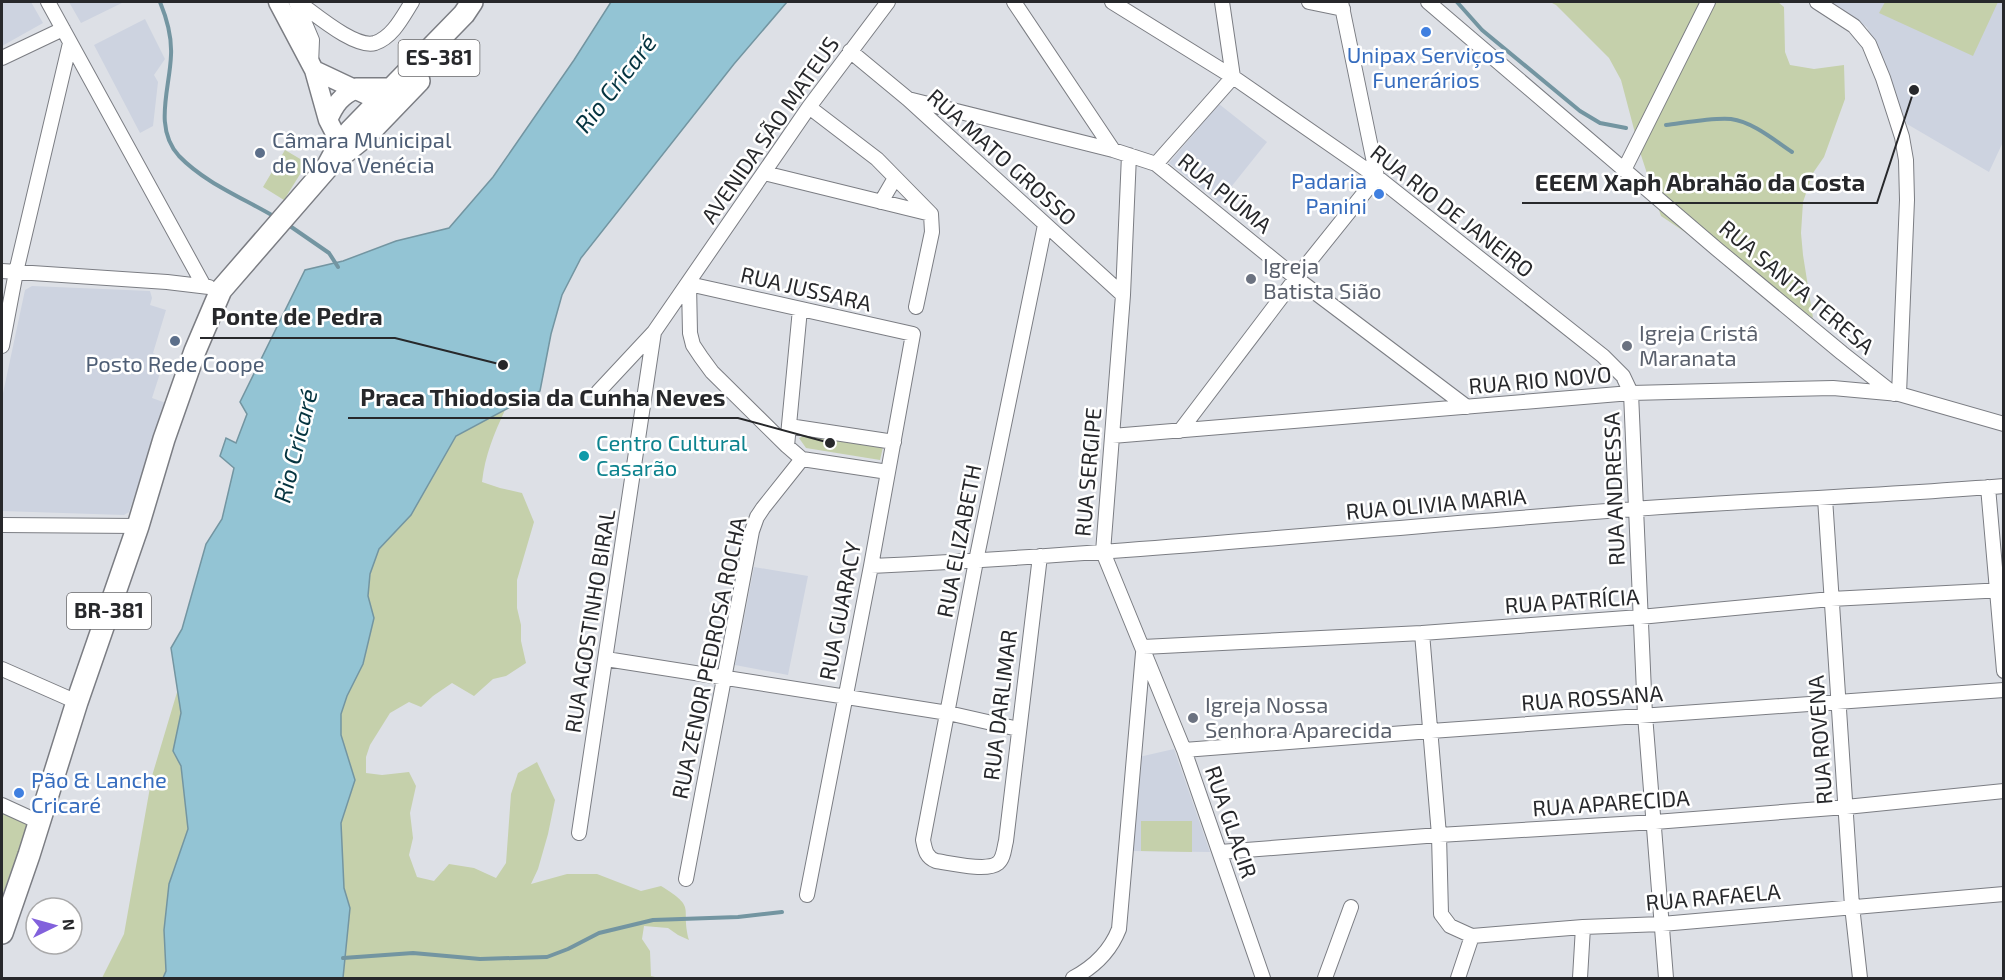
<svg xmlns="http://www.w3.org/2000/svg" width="2005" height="980" viewBox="0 0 2005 980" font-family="'Exo 2',sans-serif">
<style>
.built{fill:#cdd3e0}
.green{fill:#c5d0ab}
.water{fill:#93c4d4;stroke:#7395a1;stroke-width:1.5}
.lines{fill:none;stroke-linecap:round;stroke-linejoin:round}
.stream{stroke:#7395a1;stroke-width:4}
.minor-casing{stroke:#7b7d83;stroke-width:16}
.secondary-casing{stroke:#7b7d83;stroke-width:21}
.primary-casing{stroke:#7b7d83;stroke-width:24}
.minor{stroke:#fff;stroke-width:14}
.secondary{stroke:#fff;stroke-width:18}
.primary{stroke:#fff;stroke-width:21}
.shop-dot{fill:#3f7fe0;stroke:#fff;stroke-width:2}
.service-dot{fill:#5c6f8a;stroke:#fff;stroke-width:2}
.worship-dot{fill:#6b7280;stroke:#fff;stroke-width:2}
.culture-dot{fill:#0f9aa8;stroke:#fff;stroke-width:2}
.labels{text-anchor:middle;stroke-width:5;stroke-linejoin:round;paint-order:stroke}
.shield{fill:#fff;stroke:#68686b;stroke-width:1.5}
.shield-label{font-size:21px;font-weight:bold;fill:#27282b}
.shop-label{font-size:22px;fill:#366cbe;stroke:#fff}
.street-label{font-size:22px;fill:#27282b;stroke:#fff}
.service-label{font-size:22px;fill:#4e5e75;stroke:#fff;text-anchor:start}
.worship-label{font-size:22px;fill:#5b616d;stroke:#fff;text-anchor:start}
.culture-label{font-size:22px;fill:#0d838f;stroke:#fff;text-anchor:start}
.water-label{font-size:24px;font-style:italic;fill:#04333f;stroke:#fff}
.leader{fill:none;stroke:#27282b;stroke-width:2}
.callout-dot{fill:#27282b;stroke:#fff;stroke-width:2}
.callout-label{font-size:24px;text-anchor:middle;font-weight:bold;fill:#27282b;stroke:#fff;stroke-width:5;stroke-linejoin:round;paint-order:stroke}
</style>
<rect width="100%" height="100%" fill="#dde0e6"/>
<!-- built -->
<path class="built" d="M2,2h29l12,21 -41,23z
M69,2h55l-43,21z
M1823,2h180v140l-14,30 -82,-48 -40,-97z
M145,19l20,40 -11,16 4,7 -5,44 -13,7 -46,-88z
M1219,104l48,38 -48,60 -50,-39z
M32,286l118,5 2,7 -2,7 16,5 -13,43 5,2 -2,7 7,2 -11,34 14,5 -37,109 -5,3 -122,-4v-113l23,-108z
M754,567l54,9 -20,99 -53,-10z
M1174,749l36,103 -78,-1 7,-94z"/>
<!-- green -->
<path class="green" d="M1550,2h228l6,5 1,45 5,13 24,4 30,-4 1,34 -21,58 -11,16 -10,29 -2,31 2,22 10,63 -152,-102 -21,-64 -19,-72 -12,-22 -53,-53z
M1885,2h113l-25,54 -94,-43z
M285,150l22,13 -23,37 -21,-13z
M505,410c-11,24 -20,45 -23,72l18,6 22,5 12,29 -17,58v28l4,17v16l5,22 -20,13 -13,3 -19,17 -22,-13 -19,13 -12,11 -12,-5 -19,11 -20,32 -4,12v16l16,2 27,-3 7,14 -6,27 3,25 -4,17 8,22 17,4 15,-17 25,4 22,10 10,-15 5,-69 7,-21 19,-11 18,38 -7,34 -10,35 -7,15 36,-10h30l44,17 20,-5c37,23 19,20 28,54l-11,-5 -10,-7 -24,-2 -2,13 8,12 1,25 8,2h-316l7,-70 -7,-20 -2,-65 14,-43 -14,-45v-21l6,-18 16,-32 11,-46 -6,-22 2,-22 9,-25 32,-34 45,-79z
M807,434l76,13 -3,13 -74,-12 -7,-10z
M178,689l3,24 -8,38 8,15 7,63 -19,55 -5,46 2,41 -3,7h-61l22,-44 28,-158z
M2,809l28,10 -28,77z
M1141,821h51v31l-51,-1z"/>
<!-- water -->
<path class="water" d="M611,2h176l-53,62 -153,194 -19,37 -11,39 -11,57 -84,45 -45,79 -32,34 -9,25 -2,22 6,22 -11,46 -16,32 -6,18v21l14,45 -14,43 3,65 6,20 -7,70h-180l3,-7 -2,-41 5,-46 19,-55 -7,-63 -8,-15 8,-38 -10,-65 11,-19 24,-85 16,-25 12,-51 -14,-12 6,-18 10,5 11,-29 -7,-12 65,-132 38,-9 53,-20 53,-13 44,-51 81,-117z"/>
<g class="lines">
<!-- stream -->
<path class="stream" d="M160,2c7,17 12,34 11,53 -1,34 -18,72 8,101 26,27 64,42 96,61
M1457,2l25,28 98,81 20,12 26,5
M1666,125c17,-2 49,-8 65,-6 22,3 43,21 61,33
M287,224l42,29 9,14
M343,958l70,-5 67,6 67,-2 21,-8 31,-16 54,-13 85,-3 44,-5"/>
<!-- minor casing -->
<g class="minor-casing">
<path id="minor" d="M48,2l156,284
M296,2l16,38 -1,25
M298,2c16,11 57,47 77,41 18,-6 28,-27 37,-41
M1014,2l99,148
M1112,2l121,75 144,100 226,179 20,20 8,17 14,322 21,263
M1222,2l11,75
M1309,2l34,7
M1428,2l290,248 124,103 52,41
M1817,2l37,24 15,18 14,34 19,59 4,23 1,40 -8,194
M850,51l58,48 215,196
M2,58l61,-29
M908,99l205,51 43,14 140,114 171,129
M809,107l68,52 54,55
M1129,155l-6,140 -20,257 81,198 79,228
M1156,164l77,-87
M1624,170l84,-168
M764,173l167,41
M881,202l14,-24
M2,271l165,11 42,5
M689,284l224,50 -42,232 -64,329
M689,284l1,49 3,12 8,12 11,15 75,74 15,13 86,13
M916,307l16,-75 -1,-18
M2,346l14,-74 54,-229
M598,392l56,-60
M789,426l105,16
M1180,431l116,-153 81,-101 -36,-175
M1112,436l519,-43 202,-5 66,6 105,30
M787,446l13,-137
M1988,487l16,184
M1825,498l27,408 8,72
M2,525l136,1
M1040,556l-34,285c-2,7 -2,17 -8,22 -11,9 -48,0 -62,-2 -10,-4 -11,-11 -13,-21l53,-279 69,-336
M871,566c255,-12 508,-38 762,-57 124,-9 247,-13 371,-23
M1422,633l17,202 2,79 9,12 22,10 111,-9 79,-3 342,-30
M1143,647l279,-14 218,-16 191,-18 173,-9
M606,659l342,54 70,16
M2,669l75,33
M1184,750l247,-19 573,-41
M2,805l37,17
M579,833l75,-501 155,-225 79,-105
M1220,852l219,-17 216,-13 191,-15 158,-16
M686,879l66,-348 5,-14 6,-9 39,-49
M1073,978c21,-11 37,-26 46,-49l24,-276
M1325,978l26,-71
M1458,978l14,-42
M1580,978l3,-51"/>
</g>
<!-- secondary casing -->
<g class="secondary-casing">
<path id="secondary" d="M278,2l36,68 14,50 17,33
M314,70l53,25
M328,120c7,-16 13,-24 28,-31"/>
</g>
<!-- primary casing -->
<g class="primary-casing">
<path id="primary" d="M356,89h34
M342,155l25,-20 52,-54
M2,933l27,-78 48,-153 61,-176 26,-87 31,-88 26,-61 105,-121 14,-26 11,-13 113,-116 8,-12"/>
</g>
<!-- minor -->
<use href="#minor" class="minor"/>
<!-- secondary -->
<use href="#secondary" class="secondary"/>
<!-- primary -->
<use href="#primary" class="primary"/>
</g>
<!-- markers -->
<g class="shop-dot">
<circle cx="1426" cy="32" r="6"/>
<circle cx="1379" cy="194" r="6"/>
<circle cx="19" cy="793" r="6"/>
</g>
<g class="service-dot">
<circle cx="260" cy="153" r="6"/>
<circle cx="175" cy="341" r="6"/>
</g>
<g class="worship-dot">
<circle cx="1251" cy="279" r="6"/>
<circle cx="1627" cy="346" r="6"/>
<circle cx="1193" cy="718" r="6"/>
</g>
<circle class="culture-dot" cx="584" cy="456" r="6"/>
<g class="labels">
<!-- shield labels -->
<g class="shield">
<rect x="398.5" y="40" width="81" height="36" rx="4.5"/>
<rect x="67" y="593" width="84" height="36" rx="4.5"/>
</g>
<g class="shield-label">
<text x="439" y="65">ES-381</text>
<text x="109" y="618">BR-381</text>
</g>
<!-- shop labels -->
<g class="shop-label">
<text x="1426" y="63">Unipax Serviços<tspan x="1426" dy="25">Funerários</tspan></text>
<text x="1367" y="189" text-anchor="end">Padaria<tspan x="1367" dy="25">Panini</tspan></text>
<text x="31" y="788" text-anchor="start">Pão &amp; Lanche<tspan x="31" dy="25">Cricaré</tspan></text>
</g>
<!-- street labels -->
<g class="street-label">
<text transform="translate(770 130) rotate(-55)" y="8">AVENIDA SÃO MATEUS</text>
<text transform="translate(1002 157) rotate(42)" y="8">RUA MATO GROSSO</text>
<text transform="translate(1225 193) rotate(39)" y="8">RUA PIÚMA</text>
<text transform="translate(1452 211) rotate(38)" y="8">RUA RIO DE JANEIRO</text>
<text transform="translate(1797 287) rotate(40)" y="8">RUA SANTA TERESA</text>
<text transform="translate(806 289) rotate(13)" y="8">RUA JUSSARA</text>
<text transform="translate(1540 380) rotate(-5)" y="8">RUA RIO NOVO</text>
<text transform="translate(1088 472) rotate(-85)" y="8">RUA SERGIPE</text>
<text transform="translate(1614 489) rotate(-92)" y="8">RUA ANDRESSA</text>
<text transform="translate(1436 504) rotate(-5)" y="8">RUA OLIVIA MARIA</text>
<text transform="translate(959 541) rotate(-79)" y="8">RUA ELIZABETH</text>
<text transform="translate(1572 601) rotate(-4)" y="8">RUA PATRÍCIA</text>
<text transform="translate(840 611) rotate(-79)" y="8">RUA GUARACY</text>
<text transform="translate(590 621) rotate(-81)" y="8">RUA AGOSTINHO BIRAL</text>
<text transform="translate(709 658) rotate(-78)" y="8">RUA ZENOR PEDROSA ROCHA</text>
<text transform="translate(1592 698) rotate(-4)" y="8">RUA ROSSANA</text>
<text transform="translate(1000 705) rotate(-83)" y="8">RUA DARLIMAR</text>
<text transform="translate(1820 740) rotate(-94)" y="8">RUA ROVENA</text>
<text transform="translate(1611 803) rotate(-4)" y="8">RUA APARECIDA</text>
<text transform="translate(1231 822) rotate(71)" y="8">RUA GLACIR</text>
<text transform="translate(1713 897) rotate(-5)" y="8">RUA RAFAELA</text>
</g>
<!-- service labels -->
<g class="service-label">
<text x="272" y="148">Câmara Municipal<tspan x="272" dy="25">de Nova Venécia</tspan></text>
<text x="175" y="372" text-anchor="middle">Posto Rede Coope</text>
</g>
<!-- worship labels -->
<g class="worship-label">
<text x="1263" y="274">Igreja<tspan x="1263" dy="25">Batista Sião</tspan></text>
<text x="1639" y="341">Igreja Cristâ<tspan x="1639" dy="25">Maranata</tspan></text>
<text x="1205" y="713">Igreja Nossa<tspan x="1205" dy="25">Senhora Aparecida</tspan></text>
</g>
<!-- culture labels -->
<g class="culture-label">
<text x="596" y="451">Centro Cultural<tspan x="596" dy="25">Casarão</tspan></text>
</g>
<!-- water labels -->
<g class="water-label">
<text transform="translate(616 84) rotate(-52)" y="8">Rio Cricaré</text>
<text transform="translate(296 446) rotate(-76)" y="8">Rio Cricaré</text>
</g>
</g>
<!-- callouts -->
<path class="leader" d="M1914 90L1877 203H1522M503 365L395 338H200M830 443L738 418H348"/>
<g class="callout-dot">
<circle cx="1914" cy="90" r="6"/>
<circle cx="503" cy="365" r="6"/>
<circle cx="830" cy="443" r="6"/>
</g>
<g class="callout-label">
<text x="1700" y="191">EEEM Xaph Abrahão da Costa</text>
<text x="297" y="325">Ponte de Pedra</text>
<text x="543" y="406">Praca Thiodosia da Cunha Neves</text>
</g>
<!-- border -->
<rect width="2005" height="980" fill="none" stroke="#27282b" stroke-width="6"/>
<!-- north arrow -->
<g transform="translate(54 926) rotate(85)"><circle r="28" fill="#ffffff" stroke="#a9a9aa" stroke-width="1.5"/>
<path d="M0-4.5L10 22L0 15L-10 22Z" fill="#8261dc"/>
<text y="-9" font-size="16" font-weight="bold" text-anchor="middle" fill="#27282b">N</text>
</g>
</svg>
